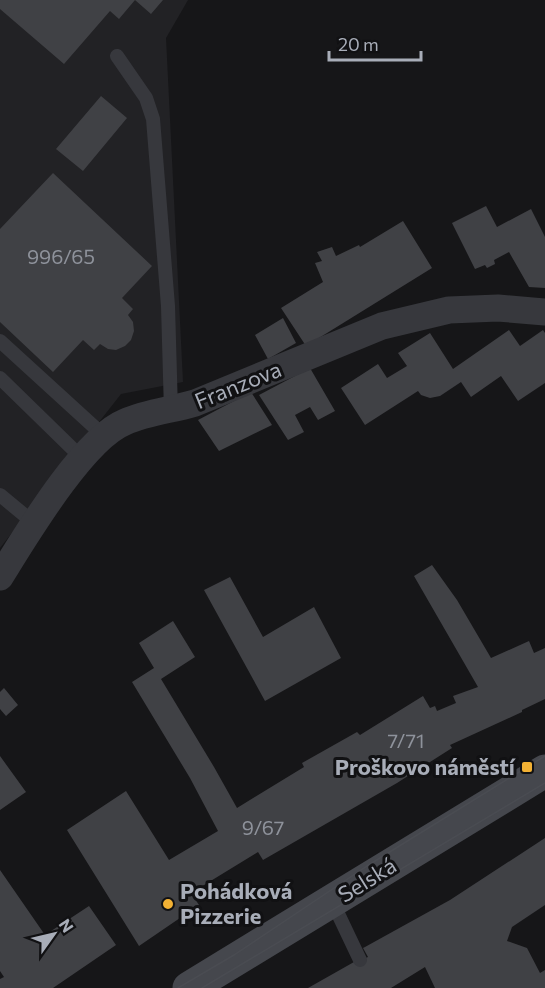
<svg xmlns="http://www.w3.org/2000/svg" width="545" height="988" viewBox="0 0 545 988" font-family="Commissioner,sans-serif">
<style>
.built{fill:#222225}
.building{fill:#404145}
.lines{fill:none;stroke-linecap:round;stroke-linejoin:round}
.service{stroke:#37383d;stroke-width:14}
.minor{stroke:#37383d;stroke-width:27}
.secondary{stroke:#45474d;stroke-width:33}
.tram{stroke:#4a4c52;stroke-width:1.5}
.poi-dot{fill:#f2b134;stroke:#111113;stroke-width:2}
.labels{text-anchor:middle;stroke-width:6;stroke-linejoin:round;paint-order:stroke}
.number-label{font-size:20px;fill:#8e929b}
.street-label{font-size:22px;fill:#a8adb8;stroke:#111113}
.poi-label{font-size:22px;font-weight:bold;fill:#a8adb8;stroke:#111113;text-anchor:end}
</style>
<rect width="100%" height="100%" fill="#161618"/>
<!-- built -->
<path class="built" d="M0,0h188l-22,38 17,344 -62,12 -121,154z"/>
<!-- building -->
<path class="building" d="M0,0h163l-12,14 -16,-14 -16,19 -9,-8 -46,53 -64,-55z
M101,96l26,22 -44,53 -27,-22z
M53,173l99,93 -30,32 11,11 -5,6 5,7 1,9 -3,9 -6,6 -9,4 -8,-1 -8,-5 -6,6 -11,-10 -30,32 -53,-50v-93z
M486,206l11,21 34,-18 14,28v51l-16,-1 -20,-35 -15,8 1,4 -8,4 -2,-3 -10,4 -23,-46z
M403,221l29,47 -126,78 -25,-38 42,-26 -8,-19 7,-2 -5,-9 15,-5 4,9 23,-11 1,2z
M283,318l13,25 -28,16 -13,-24z
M509,330l11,16 23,-16 2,3v50l-27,18 -17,-25 -30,21 -10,-15 -21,14 -10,2 -9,-3 -3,-4 -53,34 -24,-37 37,-24 9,14 20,-12 -9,-13 32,-20 23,36z
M310,368l25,43 -17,9 -8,-13 -15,8 9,17 -16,8 -29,-45z
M251,392l21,33 -53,26 -21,-31z
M432,565l25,35 34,58 38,-17 5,12 11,-5v51l-23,11v2l-72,33 2,3 -55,35 -134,77 -5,-8 -67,41 8,12 -60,41 -72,-116 59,-39 43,69 49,-29 -28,-53 -58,-96 22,-14 -15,-25 34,-22 22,36 -34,22 53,88 23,41 67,-41 -2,-4 55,-31 3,3 63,-39 7,12 5,-2 2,5 19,-8 -3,-7 25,-9 -64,-111z
M230,577l33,60 51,-30 27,51 -76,43 -61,-111z
M4,688l14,17 -12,11 -6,-7v-17z
M0,756l26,36 -26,18z
M545,838v67l-33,22 -5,14 20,7 13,25 5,-3v18h-110l-10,-21 -34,21h-83l46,-26v1l14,-6 -5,-9 2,-1 85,-47z
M0,870l45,65 44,-29 27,39 -63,43h-53v-9l4,-2 -4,-6z"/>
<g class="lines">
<!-- service -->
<path class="service" d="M117,56l29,42 7,21 15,187 3,105
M0,341l103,94
M0,378l82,80
M0,495l34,28
M332,901l28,59"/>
<!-- minor -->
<path class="minor" d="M0,577c25,-40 83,-138 125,-155 22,-10 47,-12 70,-19l187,-77 67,-16 49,-2 47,4"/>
<!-- secondary -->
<path class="secondary" d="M189,988l356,-217"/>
<!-- tram -->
<path class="tram" d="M178,988l56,-33 133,-89 178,-110
M202,988l343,-205"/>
</g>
<!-- markers -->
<g class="poi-dot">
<rect x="521" y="761" width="12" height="12" rx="3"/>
<circle cx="168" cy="904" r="6"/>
</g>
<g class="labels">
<!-- number labels -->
<g class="number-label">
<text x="61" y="264">996/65</text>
<text x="406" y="748">7/71</text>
<text x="263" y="835">9/67</text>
</g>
<!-- street labels -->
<g class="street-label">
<text transform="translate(238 385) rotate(-22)" y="8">Franzova</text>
<text transform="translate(367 880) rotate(-32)" y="8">Selská</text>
</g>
<!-- poi labels -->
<g class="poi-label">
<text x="515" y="775">Proškovo náměstí</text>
<text x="180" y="899" text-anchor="start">Pohádková<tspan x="180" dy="25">Pizzerie</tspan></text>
</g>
</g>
<!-- north arrow -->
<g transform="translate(54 934) rotate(56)" stroke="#111113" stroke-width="4.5" paint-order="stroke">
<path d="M0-4.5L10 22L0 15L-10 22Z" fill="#a8adb8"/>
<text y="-9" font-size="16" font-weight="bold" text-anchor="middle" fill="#a8adb8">N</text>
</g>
<!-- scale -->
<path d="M329 51v9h92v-9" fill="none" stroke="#a8adb8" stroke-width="3"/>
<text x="338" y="51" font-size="18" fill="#a8adb8" stroke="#111113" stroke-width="4.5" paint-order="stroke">20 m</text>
</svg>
